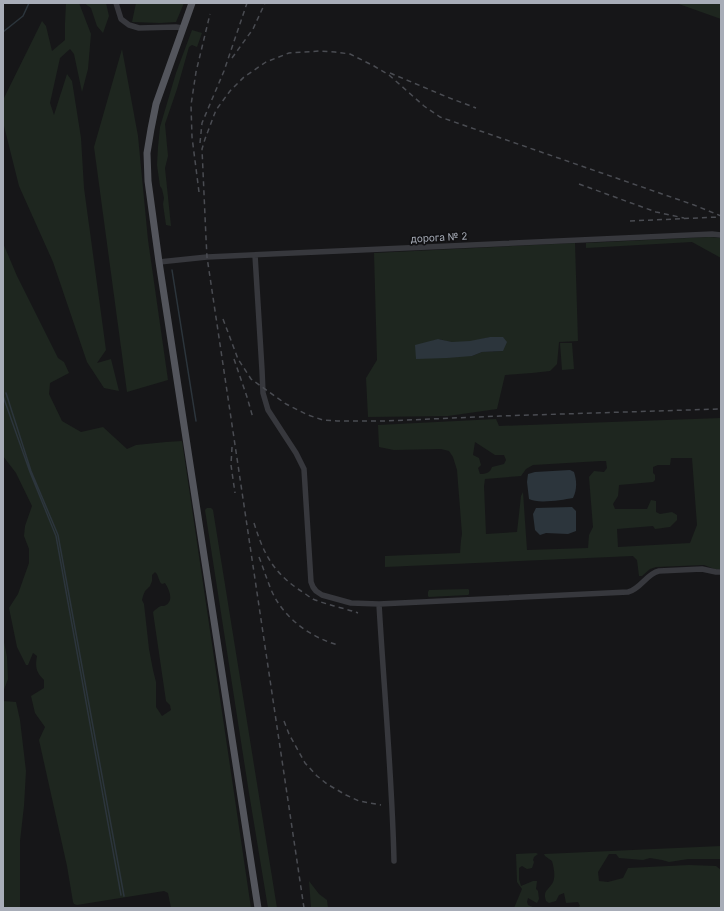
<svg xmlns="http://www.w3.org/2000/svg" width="724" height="911" viewBox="0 0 724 911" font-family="Inter,sans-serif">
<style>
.green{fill:#1e261f;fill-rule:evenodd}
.water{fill:#2c353c}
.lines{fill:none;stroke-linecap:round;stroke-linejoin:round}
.stream{stroke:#2c353c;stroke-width:1.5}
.minor{stroke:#37383d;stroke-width:5.5}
.major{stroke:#53555c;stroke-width:7}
.rail{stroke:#4a4c52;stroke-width:1.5;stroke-dasharray:5 4;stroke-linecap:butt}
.labels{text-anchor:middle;stroke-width:3.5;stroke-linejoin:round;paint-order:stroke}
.street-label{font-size:10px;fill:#a8adb8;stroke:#111113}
</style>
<rect width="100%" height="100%" fill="#161618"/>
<!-- green -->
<path class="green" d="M66,3h13l12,31 -3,35 -6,23 -8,-38 -4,-5 -10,9 -10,45 4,12 13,-41 5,7 9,57 3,50 22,162 -9,13 14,-4 8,32 -15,-3 -17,-26 -34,-100 -34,-76 -16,-64v-22l39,-79 4,5 6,25 13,-11v-17z
M84,3h22l3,13 -6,17 -6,-7 -6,-18z
M136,3h48l-8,19 -16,1 -28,-1z
M676,3h45v16z
M192,30l10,3 -5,14 -5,-2 -3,2 -12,42 -12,35 3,32 -3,12 6,58 -5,-1 -3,-21 1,-6 -2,-9 -2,-3 -3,-21 1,-18 2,-20 16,-54z
M122,49l16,87 10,104 20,140 -41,12 -33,-245z
M709,237l12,1v20l-29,-16 -106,6v-5z
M3,243l14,33 41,82 6,4 5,11 -19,10 -1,11 13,27 19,11 22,-5 24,22 9,-4 30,-3 16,-1 69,467h-80l-3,-15 -4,-2 -87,14 -3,-1 -1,-2 -6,-36 -28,-126 6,-13 -10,-14 -4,-17 13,-8v-8c-8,-8 -9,-13 -7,-24l-4,-3 -5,12h-2l-9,-18 -8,-39 9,-14 11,-31v-14l-5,-13 1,-10 7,-20 -16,-33 -13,-17zM155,572l2,2 3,8 2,2 3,-1c4,6 10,19 -1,23 -1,0 -2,0 -3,0 -3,1 -6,4 -8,6l13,89 4,4 1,5 -9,6 -6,-9v-25l-3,-12 -4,-21 -5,-45 -2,-4 1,-4 2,-5 5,-5 2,-5v-6z
M575,243l3,98 -19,1 -2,22 -7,7 -18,2 -27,2 -8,34 -49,7 -80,1 -2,-39 11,-18 -3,-107zM490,337l13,14 -21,1 -10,4 -42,-14c12,-5 11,-1 22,0 13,2 26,-2 38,-5z
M560,343h12l2,26 -12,1z
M721,418v151l-4,1 -13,-5 -48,2 -6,2 -8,7h-3l-2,-16 -4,-4 -248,11v-11l75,-3 1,-13 1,-6 -5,-64 -4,-13 -4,-6 -8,-2 -47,1 -15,-3 -1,-22 118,-6 3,7zM475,442l20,13h9l2,5 -2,4 -12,3c-2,6 -6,7 -12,7l-2,-6 3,-3 -2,-7 -6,-3zM671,458h21l5,67 -7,18 -72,4 -1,-18 36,-3 2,3 15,-2 7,-7v-5l-5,-3 -12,2 -4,-2v-11l-5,-1 -4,9h-32l-2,-5 5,-8 1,-11 34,-3 2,-2v-5l-2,-2v-6l5,-2h12zM601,461h5l1,7 -3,4 -10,-1 -5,6 4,50 -4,8 -1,13 -61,2 -4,-58 -2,4 -4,36 -31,2 -2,-48 1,-7 36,-3 5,-7 7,-4z
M207,508h4l2,2 64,398h-9l-19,-115 -44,-283z
M468,589l1,1v4l-1,1 -39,2 -1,-1v-4l1,-2z
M3,637l4,20 1,22 -5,13z
M3,701l13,1 4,18 6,51 -2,35 -4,35v67h-17v-98l1,-7 -1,-8z
M721,846v13h-33l-19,3 -7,-2 -12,-2 -7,2 -24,-2 -3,-4h-7l-11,18 1,9 9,1 15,-4 5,-10 61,-3 27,1 5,4v38h-144l3,-2 -2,-4 -12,1 -2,-10 -5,2 -3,6 -7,2 -3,-2c-3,-10 1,-10 6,-17 4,-6 2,-16 0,-23l-7,-5 -1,-2z
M536,853l2,1 -4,3 -1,3 1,2 -2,6 -5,1 -5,-3 -3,2v11l2,7 12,-5h4l-1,8 2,2 1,8 -2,4 -2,-1 -7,-4 -1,4 1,3 7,3h-21l8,-19 -5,-7 -1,-28z
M309,881l10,13 8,6 1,8h-17z"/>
<!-- water -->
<path class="water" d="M490,337h13l4,5 -4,9 -21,1 -10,4 -25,2 -31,1 -1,-14 23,-6 14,3 18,-1z
M570,470l4,2c3,9 3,18 -1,26 -11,2 -35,6 -44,1l-2,-17 1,-8 7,-2z
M572,507l4,4v20l-8,3 -22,-1 -6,2 -5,-5 -2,-16 3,-6z"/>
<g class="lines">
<!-- stream -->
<path class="stream" d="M3,32l20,-16 6,-13
M172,270l24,151
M6,393l25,78 27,64 66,361
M3,396l27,76 26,64 65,359"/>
<!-- minor -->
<path class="minor" d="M116,3l5,16 8,6 10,3 37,-1 7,1
M255,255l7,115 1,23 5,17 28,43 8,16 7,113 2,5 3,4 6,4 29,8 28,1 249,-12c13,-3 18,-18 31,-21l43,-2 14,3h5
M159,262l48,-5 505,-23 9,1
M379,604c5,86 13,171 15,257"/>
<!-- major -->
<path class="major" d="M192,3l-36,101 -5,25 -4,24 1,28 11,81 99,646"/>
<!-- rail -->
<path class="rail" d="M232,58l21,-29 12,-26
M390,73l57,24 29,11
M200,143l2,-20 22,-52 23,-68
M579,184l77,28 28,6
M199,192l-7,-55 -1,-32 5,-33 14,-58
M630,221l89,-4
M223,319l15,40 13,20 35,25 22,11 15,5 14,1h48l115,-5 219,-7
M234,359l13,38 6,21
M232,447l-1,18 4,28
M254,523c9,29 18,48 44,66 5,3 10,7 15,10 14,6 31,9 45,14
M259,557c4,10 7,20 11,30 11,29 39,50 68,58
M284,721l5,13 16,29 12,13 10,8 19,11 13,6 22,4
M304,908l-97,-651 -1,-19 -4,-89 3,-10 11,-29 14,-19 14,-14 22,-15 23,-9 31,-2 15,1 15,2 24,12 15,9 35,31 16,11 254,88 27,11"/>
</g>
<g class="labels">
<!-- street labels -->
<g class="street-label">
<text transform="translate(439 237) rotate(-3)" y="4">дорога № 2</text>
</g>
</g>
<!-- border -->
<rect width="724" height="911" fill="none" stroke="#a8adb8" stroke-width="8"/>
</svg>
